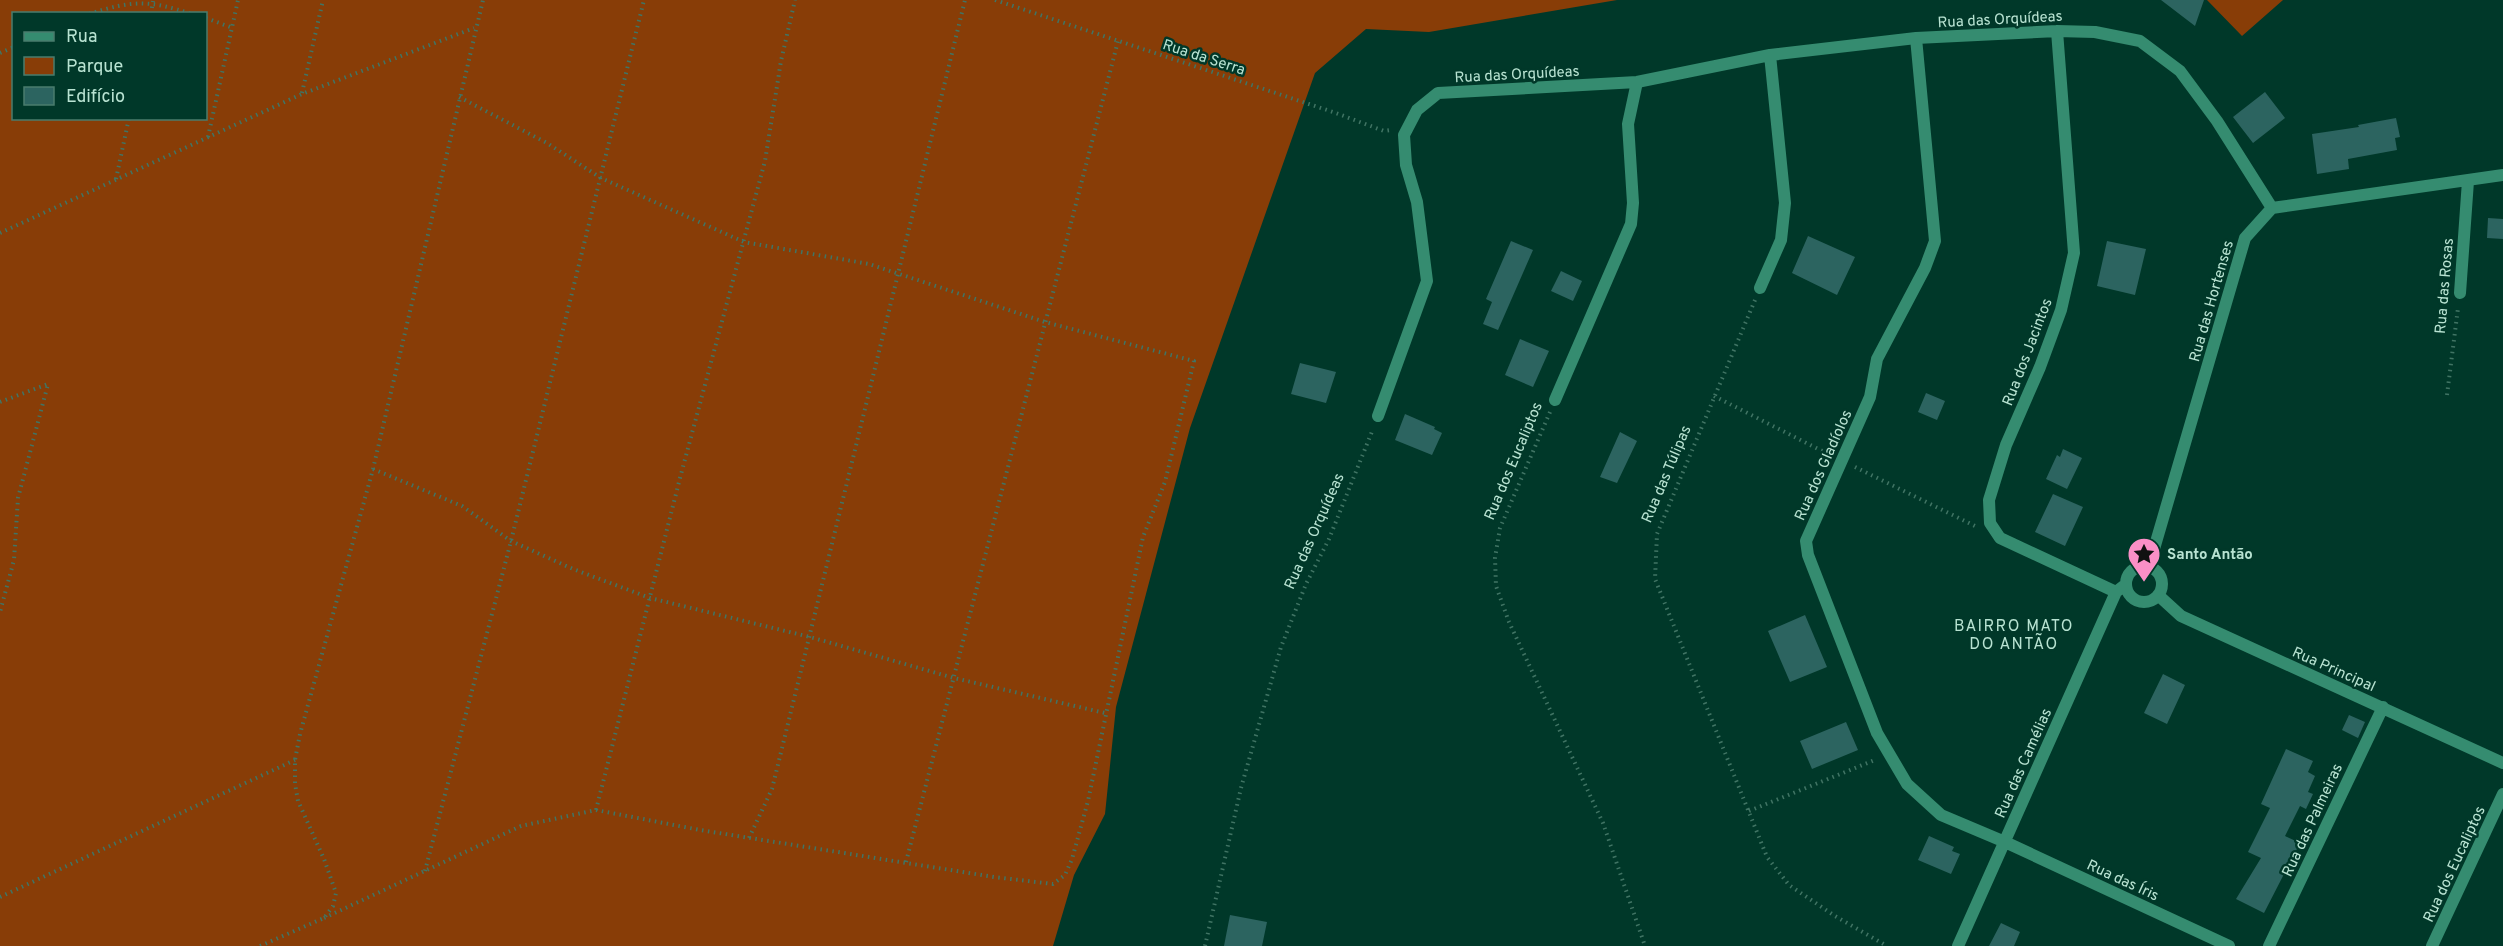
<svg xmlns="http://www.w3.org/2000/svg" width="2503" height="946" viewBox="0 0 2503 946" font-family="Overpass,sans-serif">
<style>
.green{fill:#883d07;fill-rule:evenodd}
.building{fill:#2c6460}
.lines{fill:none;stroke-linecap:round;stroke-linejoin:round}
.path{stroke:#407464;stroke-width:4;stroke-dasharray:1.5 4.5;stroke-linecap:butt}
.minor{stroke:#358c70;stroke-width:12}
.labels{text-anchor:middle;stroke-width:5;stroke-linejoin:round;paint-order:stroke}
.street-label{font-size:15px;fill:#b8e3d2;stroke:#003829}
.poi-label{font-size:15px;font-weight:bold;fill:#b8e3d2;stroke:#003829;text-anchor:start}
.neighbourhood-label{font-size:16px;letter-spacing:1.5px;fill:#b8e3d2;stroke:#003829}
</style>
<rect width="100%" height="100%" fill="#003829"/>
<!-- green -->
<path class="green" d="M0,0h1617l-188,32 -63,-3 -51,44 -125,355 -74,279 -11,107 -31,61 -21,71h-1053zM14,14h192v104h-192z
M2207,0h76l-41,36z"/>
<!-- building -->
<path class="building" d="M2161,0h43l-9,26z
M2265,92l20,26 -32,25 -20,-26z
M2396,118l4,19 -5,1 2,12 -49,9 1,10 -32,5 -5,-40 47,-7 -1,-2z
M2488,218l15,1v20l-16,-1z
M1808,236l47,21 -18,38 -45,-22z
M1511,241l22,9 -35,80 -15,-6 9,-22 -6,-3z
M2107,241l39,8 -11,46 -38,-9z
M1561,271l21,10 -9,20 -22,-10z
M1520,339l29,12 -16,36 -28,-12z
M1300,363l36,9 -10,31 -35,-9z
M1926,393l19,8 -8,19 -19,-8z
M1405,414l30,13 -1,2 8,4 -10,22 -37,-15z
M1620,432l17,9 -20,42 -17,-6z
M2063,449l19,9 -15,31 -21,-10 11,-24 3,2z
M2053,494l30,13 -18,39 -30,-14z
M1805,615l22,52 -37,15 -22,-51z
M2163,674l22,11 -18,39 -23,-11z
M2349,715l16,7 -7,16 -16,-8z
M1846,722l12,28 -46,19 -12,-28z
M2286,749l27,12 -5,11 7,4 -7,16 5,2 -7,15 -6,-3 -15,30 15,7 -36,70 -28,-14 25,-41 -13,-6 22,-44 -9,-4z
M1929,836l25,11 -2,4 8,3 -9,20 -33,-14z
M1230,915l37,7 -5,24h-38z
M2001,923l19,9 -6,14h-25z"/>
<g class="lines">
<!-- path -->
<path class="path" d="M995,0l338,112 51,19 7,-1
M89,14c44,-14 60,-14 103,0
M151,14l2,-13
M206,18l24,9
M0,53l14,-6
M302,93l21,-93
M208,137l30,-137
M116,179l13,-61
M0,233l302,-139 172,-66
M1755,300l-98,234 -2,45 112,278 22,28 46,31 52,30
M2447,395l11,-87
M1714,396l116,59
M0,402l48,-18 -30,114 -4,62 -14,52
M1550,412l-50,116 -5,30 1,28 13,36 94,201 42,123
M1855,467l120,59
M373,469l89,37 49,35 62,28 77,29 160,39 144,41 151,35
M596,810l84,-332 85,-317 16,-100 14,-61
M1749,811l126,-51
M749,838l23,-49 193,-789
M906,862l212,-821
M425,871l86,-330 133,-541
M0,897l295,-137
M324,918l197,-92 75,-16 104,20 294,47 59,7 12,-9 7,-16 16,-58 55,-264 22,-55 29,-121 -149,-39 -176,-58 -125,-22 -143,-64 -54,-35 -88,-46
M260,946l64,-28 9,-12 3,-13 -12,-34 -26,-58 -3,-17v-24l5,-26 73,-265 110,-469
M1205,946l36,-158 40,-141 25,-63 23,-45 44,-110"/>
<!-- minor -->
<path class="minor" d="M2057,31l17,222 -13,57 -21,57 -34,78 -17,55 1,23 10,15 116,54 9,-7
M1916,38l19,203 -10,27 -48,91 -7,38 -64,144 2,14 69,178 30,51 34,31 64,27 224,104
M1760,288l21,-48 4,-37 -15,-148
M2460,293l8,-112
M1555,400l76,-176 2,-21 -5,-79 9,-42
M1378,416l49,-135 -10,-79 -11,-37 -2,-30 13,-25 21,-17 199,-11 133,-27 146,-17 141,-7 38,1 45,9 40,30 37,50 55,87
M2149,566l96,-328 27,-30 231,-33
M2126 584a18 18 0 1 1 36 0a18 18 0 1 1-36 0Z
M2158,595l23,21 322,147
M1958,946l158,-354
M2269,946l114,-239
M2432,946l71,-152"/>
</g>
<!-- icons -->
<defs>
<g id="sight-pin" transform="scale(1.725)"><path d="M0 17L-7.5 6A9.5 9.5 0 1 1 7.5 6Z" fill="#fa8fc6" stroke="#003829"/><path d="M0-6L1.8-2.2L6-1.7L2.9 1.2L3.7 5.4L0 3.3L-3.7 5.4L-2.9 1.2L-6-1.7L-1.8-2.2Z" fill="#111"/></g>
</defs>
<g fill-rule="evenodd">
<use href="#sight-pin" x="2144" y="554"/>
</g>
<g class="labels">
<!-- street labels -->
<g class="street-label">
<text transform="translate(2000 19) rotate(-3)" y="5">Rua das Orquídeas</text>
<text transform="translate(1204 57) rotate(18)" y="5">Rua da Serra</text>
<text transform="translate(1517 74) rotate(-3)" y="5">Rua das Orquídeas</text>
<text transform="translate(2444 286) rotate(-85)" y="5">Rua das Rosas</text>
<text transform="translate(2211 301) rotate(-74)" y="5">Rua das Hortenses</text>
<text transform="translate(2027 352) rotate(-69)" y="5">Rua dos Jacintos</text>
<text transform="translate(1513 461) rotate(-67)" y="5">Rua dos Eucaliptos</text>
<text transform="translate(1823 465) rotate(-66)" y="5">Rua dos Gladíolos</text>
<text transform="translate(1666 474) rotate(-67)" y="5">Rua das Túlipas</text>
<text transform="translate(1314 531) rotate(-66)" y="5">Rua das Orquídeas</text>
<text transform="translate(2334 669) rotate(24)" y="5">Rua Principal</text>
<text transform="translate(2023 763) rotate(-66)" y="5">Rua das Camélias</text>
<text transform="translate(2312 820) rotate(-65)" y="5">Rua das Palmeiras</text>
<text transform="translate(2454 864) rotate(-65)" y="5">Rua dos Eucaliptos</text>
<text transform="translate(2123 880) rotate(25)" y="5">Rua das Íris</text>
</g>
<!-- poi labels -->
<g class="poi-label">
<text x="2167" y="559">Santo Antão</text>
</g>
<!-- neighbourhood labels -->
<g class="neighbourhood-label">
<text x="2014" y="631">BAIRRO MATO<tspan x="2014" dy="18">DO ANTÃO</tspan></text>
</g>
</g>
<!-- legend -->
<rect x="12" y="12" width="195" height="108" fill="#003829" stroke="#4a7c6d" stroke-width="1.5"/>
<rect x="24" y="32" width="30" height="9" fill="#358c70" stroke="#4a7c6d" stroke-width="1.5"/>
<text x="66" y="42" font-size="18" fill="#b8e3d2">Rua</text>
<rect x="24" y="57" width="30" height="18" fill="#883d07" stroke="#4a7c6d" stroke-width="1.5"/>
<text x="66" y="72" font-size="18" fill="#b8e3d2">Parque</text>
<rect x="24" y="87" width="30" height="18" fill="#2c6460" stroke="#4a7c6d" stroke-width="1.5"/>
<text x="66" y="102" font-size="18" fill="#b8e3d2">Edifício</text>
</svg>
